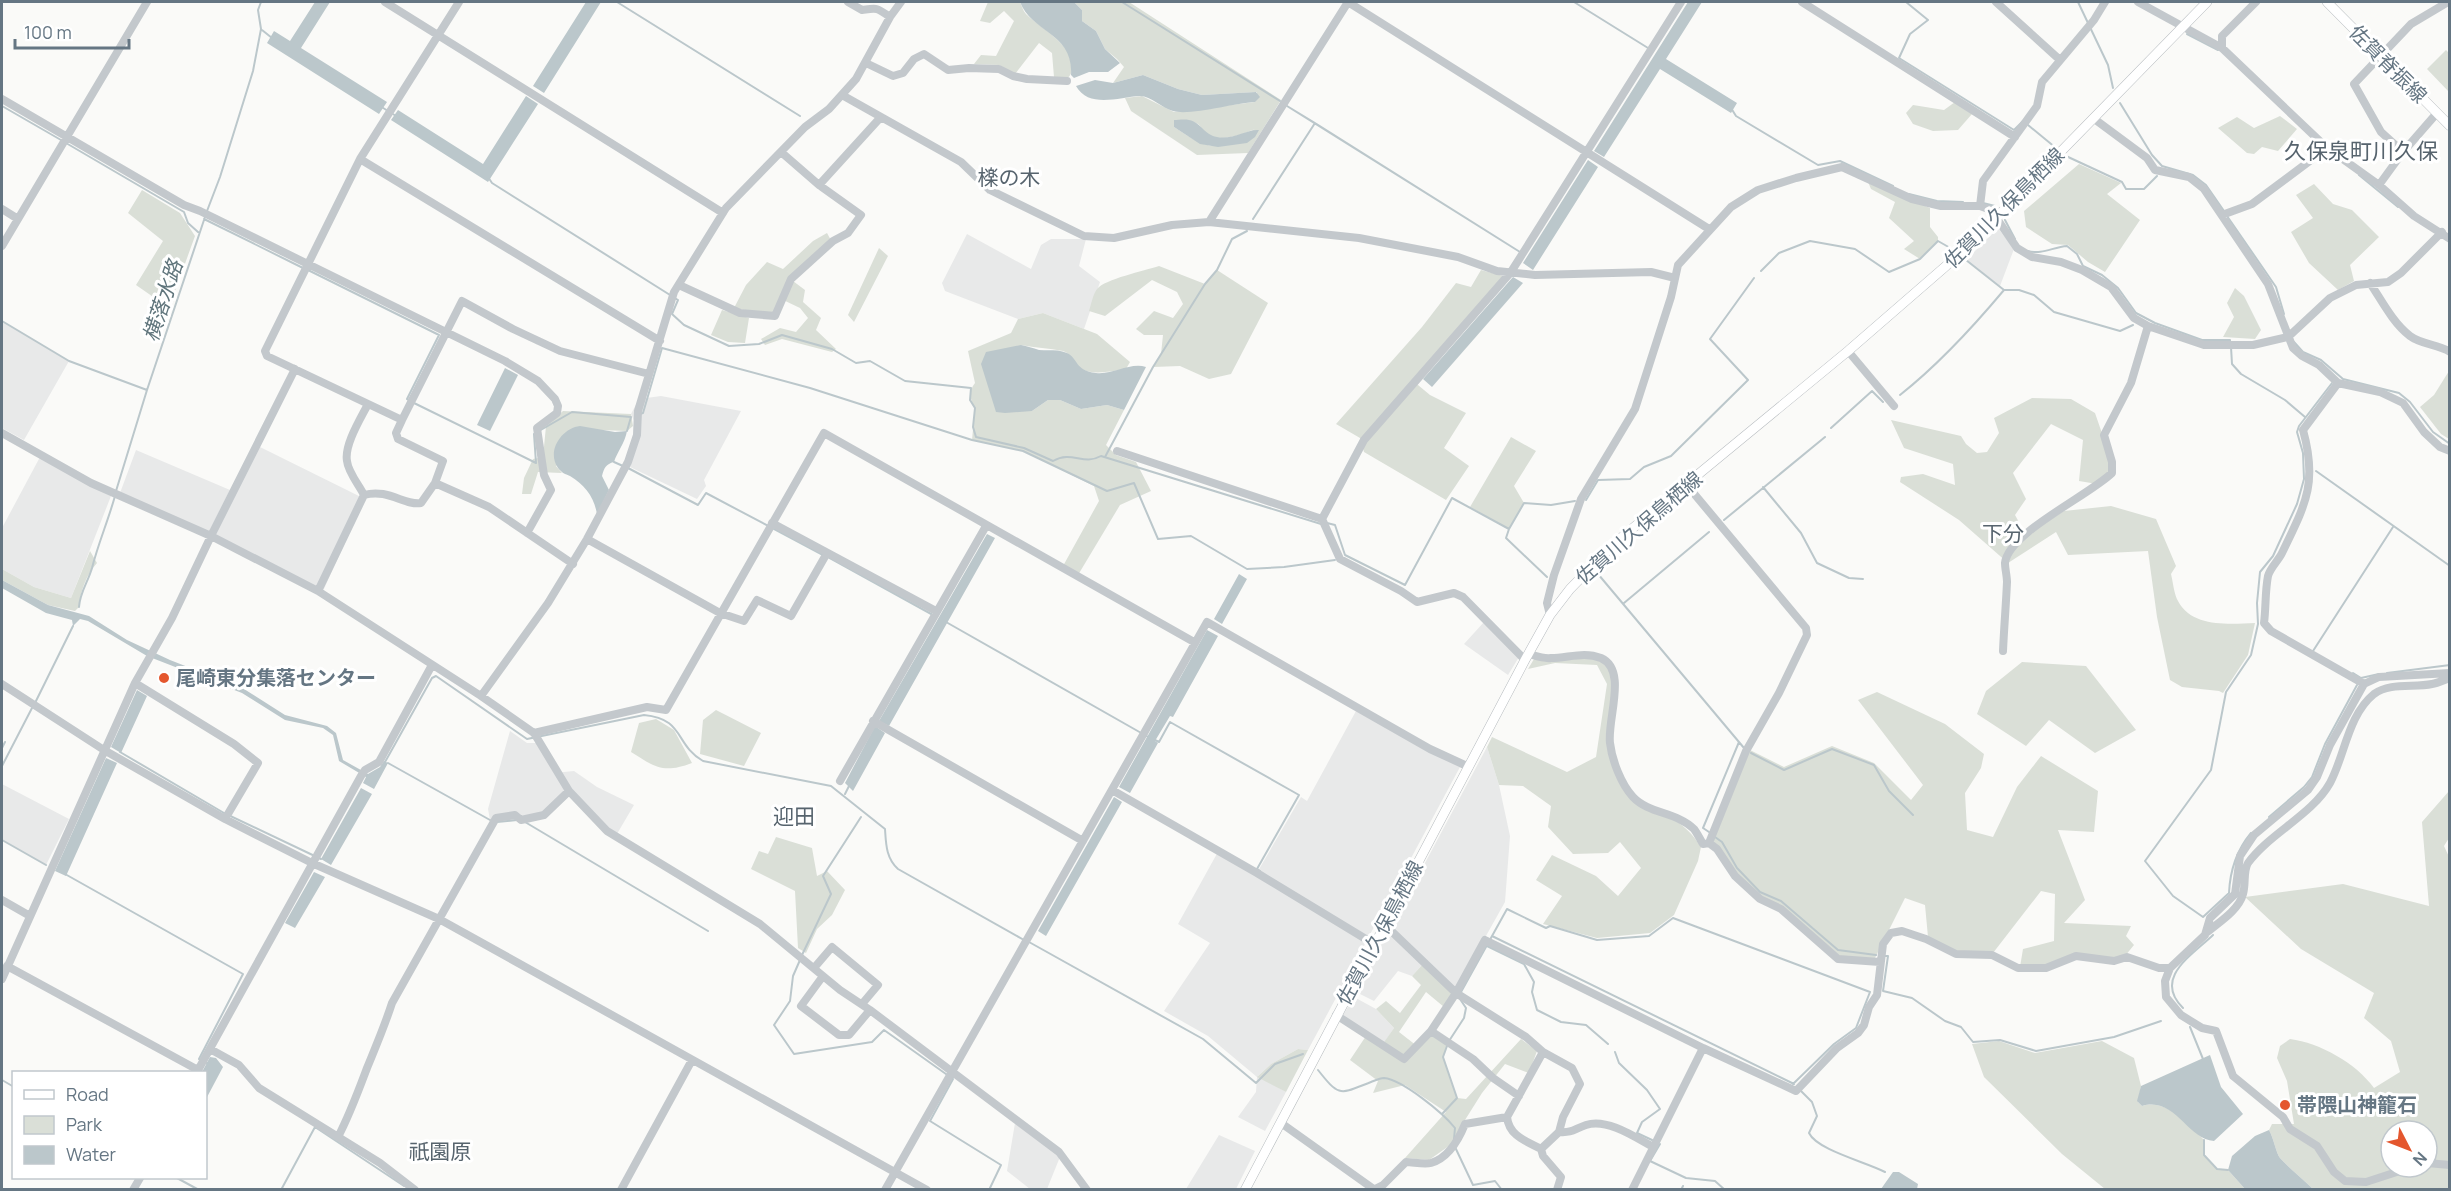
<svg xmlns="http://www.w3.org/2000/svg" width="2451" height="1191" viewBox="0 0 2451 1191" font-family="Manrope,'Noto Sans JP',sans-serif">
<style>
.built{fill:#e8e9e9}
.green{fill:#dadfd7;fill-rule:evenodd}
.water{fill:#bbc7cb}
.lines{fill:none;stroke-linecap:round;stroke-linejoin:round}
.stream{stroke:#bbc7cb;stroke-width:2}
.major-casing{stroke:#b5babe;stroke-width:10}
.minor{stroke:#c3c8cc;stroke-width:8}
.major{stroke:#fff;stroke-width:9}
.poi-dot{fill:#e4572e;stroke:#fff;stroke-width:2}
.labels{text-anchor:middle;stroke-width:6;stroke-linejoin:round;paint-order:stroke}
.street-label{font-size:20px;fill:#657683;stroke:#fff}
.poi-label{font-size:20px;font-weight:bold;fill:#657683;stroke:#fff;text-anchor:start}
.neighbourhood-label{font-size:21px;fill:#57646e;stroke:#fff}
.water-label{font-size:21px;font-style:italic;fill:#60757c;stroke:#fff}
.quarter-label{font-size:22px;fill:#57646e;stroke:#fff}
</style>
<rect width="100%" height="100%" fill="#fafaf8"/>
<!-- built -->
<path class="built" d="M1998,228l16,21 -14,37 -34,-26z
M967,234l64,35 10,-24 10,-6h35l-7,27 21,16 -16,47 -41,-16 -25,6 -73,-28 -3,-8z
M2,321l67,40 -45,79 -22,-12z
M661,396l80,15 -37,69 2,6 -9,13 -67,-32 10,-33 -9,-20 8,-15z
M260,447l105,52 -42,92 -107,-56z
M136,450l94,40 -21,42 -89,-39z
M40,457l71,39 -40,102 -37,-11 -32,-18v-41z
M1484,622l35,35 -11,18 -44,-31z
M1356,711l104,56 -152,283 -10,-1 -27,15 -13,12 28,16 -21,39 -27,-14 18,-25 1,-15 -49,-41 -44,-25 46,-68 -32,-19 41,-74 39,21 43,-74 6,4z
M510,731l17,12h10l17,30 20,-2 23,16 37,18 -20,34 -45,-43 -24,22 -48,4 -7,-2 -2,-11z
M1487,747l12,38 11,51 -5,66 -51,91 -31,-29 -11,12 -14,-5 -24,30 -18,-9z
M2,784l67,35 -23,46 -44,-25z
M1354,997l22,12 18,19 -12,18 -42,-26z
M1016,1117l46,35 -15,37h-17l-23,-18z
M1219,1135l36,16 -19,38h-50z"/>
<!-- green -->
<path class="green" d="M988,2h32c2,4 3,9 6,12 14,14 64,41 41,65l-13,-2 -2,-24 -13,-10 -24,31 -16,-9 -25,-1 7,-9 15,1 18,-35 -10,-10 -14,12 -10,-2z
M1074,2h55l152,98 -33,53 -51,2 -66,-44 -6,-13 17,-2 32,16 81,-10 2,-10 -55,3 -24,-6 -35,-14 -30,8 11,-16 -7,-8 -12,-10 -9,-18 -14,-10v-11zM1174,120c8,0 16,-1 24,4 4,3 5,8 10,11 15,7 33,0 47,-6 -42,20 -40,25 -81,-2z
M2446,50l3,3v39l-22,-23z
M1955,102l17,12 -14,16 -25,1 -20,-7 -7,-11 7,-8 31,5z
M2280,116l17,13 -19,22 -16,-4 -8,7 -7,-1 -29,-25 19,-11 17,11z
M2079,164l42,19 -14,11 33,26 -35,52 -17,-10 -20,-17 -16,-1 -26,-17 -2,-16z
M1868,182l62,26v19l8,10v4l-18,18 -16,-10 10,-8 -25,-23 6,-16 -24,-13z
M2314,184l19,20 19,6 27,27 -29,28 4,16 -16,9 -29,-27 -18,-31 22,-14 -17,-23z
M142,190l38,23 15,23 -26,72 -33,-23 27,-44 -35,-28z
M827,233l6,11 -40,37 12,9 -2,12 18,16 -5,12 20,19 -4,3 -50,-13 -17,6 -4,-6 19,-11 16,4 12,-14 -8,-10 -21,-10 -5,17 -40,-7 12,-23 21,-23 16,7 30,-28z
M879,248l9,8 -34,66 -6,-7z
M1159,266l46,18 12,-14 51,33 -37,71 -22,5 -29,-13 -27,1 8,-13 2,-19h-19l-8,-6 18,-18 19,7 10,-14 -6,-12 -25,-12 -47,36 -16,-5c2,-6 4,-17 8,-22 8,-10 47,-18 62,-23z
M1481,270l22,6 -91,104 18,15 36,18 -22,35 25,18 -23,34 -82,-48 -4,-14 -24,-14 86,-97 34,-44 15,4z
M2235,288l9,8 17,34 -6,9 -32,-2 11,-20 -7,-14z
M722,310l27,8 -4,25 -17,-1 -17,-7z
M1043,313l54,21 33,28 -4,7c-15,2 -33,7 -47,-1 -7,-5 -6,-14 -16,-17 -14,-3 -28,-3 -42,-6l11,66 16,-11h12l21,9 26,-4 17,5 -18,35 10,10 20,7 15,29 -31,14 -42,70 -15,-9 36,-65 -5,-15 -71,-35 -51,-11 3,-32c-5,-8 -7,-16 0,-25l-7,-32 43,-18 7,-14z
M2449,371v68l-8,-5 -21,-27 14,-12z
M2032,398l39,1 24,14 10,29 5,29 -13,13 -18,-3 4,-41 -32,-16 -38,49 13,26 -11,16 11,20 38,-24 47,-5 45,13 20,47 -5,8c2,8 3,20 7,27 14,27 52,23 77,22l-7,32 -25,38 -4,-2 -37,-4 -12,-7 -13,-63 -9,-66 -80,4 -12,-23 -48,31 -49,-43 -59,-38 1,-5 22,-3 32,11 -2,-21 -49,-16 -13,-28 70,16 5,8 11,9 10,-1 12,-19 -5,-15z
M563,411l68,3 2,12 -6,5 -27,-1 -44,36 6,7 -24,-1 -7,22h-9l2,-16 9,-19 10,-2 3,-31z
M1511,437l25,14 -22,35 10,17 -15,26 -39,-22z
M90,551l7,12c-11,12 -17,29 -18,44l-4,4 -27,-6 -46,-25v-11l32,18 37,11z
M1589,656c43,12 15,55 19,86 1,14 17,43 23,57 28,13 53,20 70,48l-3,14 -24,54 -24,18 -53,5 -54,-14 19,-28 -26,-16 16,-25 44,21 22,20 23,-28 -21,-26 -12,11 -35,1 -25,-27 3,-21 -28,-20 -24,-1 -12,-38 5,-10 75,35 29,-15 11,-73 -10,-19 -42,-2 -27,6 6,-10z
M2022,662l64,4 50,64 -41,23 -46,-33 -23,26 -49,-32 9,-23z
M1877,692l68,32 39,30 -3,14 -16,25 2,37 26,7 24,-50 24,-31 57,35 -4,41 -36,-2 27,70 -21,23 67,3 -5,10 8,9 -9,11 -12,3 -36,-5 -29,12 -28,1 3,-18 31,-8 1,-47 -14,-3 -48,62h-36l-29,-16 -3,-32 -20,-7 -30,60 -36,-1 -78,-60 -24,-21 -24,-35 37,-91 34,17 48,-21 42,17 37,37 12,-15 -65,-85z
M716,710l45,23 -17,33 -44,-12 3,-34z
M656,719l18,11 18,33c-29,11 -37,4 -61,-11l8,-29z
M2449,791v47l-5,8 6,13 -1,330h-136c-10,-10 -24,-21 -33,-31 -4,-5 -6,-19 -11,-28l3,-6h22l-7,-43 -10,-23 3,-12 10,-7c30,4 66,24 84,49l26,-16 -9,-31 -27,-23 10,-25 -73,-44 -56,-52 98,-13 86,22 -7,-84zM2391,1131h36v36h-36z
M776,837l36,11 5,28 10,-5 18,19 -13,25 -15,14 -11,24 -8,-5 -3,-57 -44,-22 8,-18 9,3z
M1423,964l31,29 -10,14 -18,-15 -27,40 18,14 14,-15 17,11 -5,15 14,41 9,1 55,-60 16,12 -8,22 -24,-9 -23,29 -17,27 -9,21 -27,19 -24,-2 41,-46 -41,-27 -32,8 5,-12 -28,-21 16,-24 16,9 12,-17 -18,-19 10,-8 14,12 21,-28 -9,-9z
M1999,1041l36,12 67,-12 32,17 7,28 -3,16 4,4c24,-8 47,18 62,34v15l13,14 11,1 17,19h-140l-43,-35 -78,-77 -12,-33z
M1298,1049l10,1 -22,42 -29,-15 14,-13z"/>
<!-- water -->
<path class="water" d="M315,2h15l-29,46 86,54 -8,12 -112,-71 7,-12 16,10z
M586,2h15l-57,91 -11,-7z
M1020,2h54l8,8v11l14,10 9,18 15,14 -12,9h-19l-15,6 -3,-3c3,-42 -39,-42 -51,-73z
M1688,2h14l-36,57 71,44 -6,10 -71,-44 -56,88 -10,-6z
M1143,75l35,14 24,6 54,-3 4,5 -5,5c-21,1 -65,14 -82,9 -11,-3 -22,-15 -33,-15 -21,1 -51,13 -64,-10l19,-6 18,3z
M526,96l12,8 -50,78 -97,-62 7,-10 85,54z
M1174,120c4,0 10,-1 15,0 12,2 15,15 28,17 16,3 30,-8 42,-7l-4,7 -8,6 -29,4 -18,-3 -26,-17z
M1588,160l10,7 -65,103 -10,-7z
M1513,277l10,6 -91,104 -9,-8z
M1021,345c6,1 12,3 18,5 9,1 19,-1 28,3 11,5 8,18 29,20 17,2 34,-11 50,-6l-22,43 -17,-5 -26,4 -21,-9h-12l-16,11 -27,2 -9,-1 -15,-48 5,-12z
M505,368l13,7 -28,56 -13,-6z
M580,426l35,6 12,-1c-2,12 -10,21 -13,31 -8,2 -10,6 -12,14l7,14 -12,24c-3,-17 -12,-29 -27,-38 -5,-2 -8,-3 -12,-8 -12,-17 4,-40 22,-42z
M987,534l8,4 -106,188 -10,-5z
M1239,574l8,5 -25,45 -8,-5z
M2,580l46,25 41,11 38,24 43,20 74,29 41,26 42,11 9,7 7,27 25,14 12,-7 4,-6 4,2 -14,26 -11,-6 3,-6 -27,-16 -6,-26 -10,-7 -38,-8 -43,-27 -95,-37 -59,-35 -8,-2 -7,7 -1,-6 -26,-7 -44,-25z
M1207,630l11,6 -45,81 -3,-1 -15,25 3,2 -28,50 -11,-6z
M137,690l10,6 -26,57 -10,-6z
M875,726l10,7 -32,58 -8,-8z
M106,758l11,5 -51,113 -11,-5z
M361,788l11,6 -41,71 -10,-6z
M1114,797l8,5 -76,134 -8,-5z
M314,872l11,5 -30,51 -10,-5z
M2210,1055l11,32 22,27 -29,27c-27,-2 -39,-45 -72,-35l-5,-5 4,-15z
M210,1057l6,1 7,9 -17,32v-27h-4z
M2269,1130c5,9 7,23 11,28 9,10 23,21 33,31h-68l-17,-19 4,-14 23,-20z
M1893,1172h6l19,12 -1,5h-36z"/>
<g class="lines">
<!-- stream -->
<path class="stream" d="M617,2l183,114
M1122,2l158,99
M1574,2l74,46
M1906,2l22,18 -18,14 -11,24 115,72 9,-9
M2078,2l30,63 5,23
M262,30l10,8
M2187,34l31,16
M2120,103l32,52 10,11 31,9 13,10 18,26
M2,106l59,34
M380,106l16,10
M1287,106l28,17 205,129z
M1731,108l5,8 82,49 22,-4 53,25
M2028,125l28,23
M66,143l118,69 4,11 10,9
M2066,156l56,26 4,7h18l13,-13
M2359,175l39,32
M488,177l4,6 186,117 -6,14 12,11 45,21 30,-2 23,-9 50,14 24,14 14,-2 35,20 66,7 -1,12 5,8 -2,19 3,10 48,11 29,13c19,-11 30,5 48,-5l220,68
M1909,194l28,7 26,1
M1983,203l12,3
M207,211l13,-34 33,-106 8,-42 -3,-19 3,-8
M2227,216l49,71 8,27
M204,219l99,49
M1253,219l62,-96
M2005,220l10,19
M2028,251c14,4 25,-4 39,-5l10,8 6,12 19,9 16,13 18,25 19,10 47,17h28v2
M1966,260l38,30h15l15,5 20,17 66,19 13,-6
M308,270l131,65 -32,64 2,1
M1761,271l18,-18 31,-12 45,8 34,23 31,-13 18,-18 14,8
M2,321l67,40 78,29
M2294,342l9,10 18,8 22,19 56,14 11,9 23,30 17,12
M2231,347l1,17 9,10 44,26 20,17
M1900,395c38,-30 73,-68 104,-105
M414,403l122,60 -2,-29
M640,414l3,-1 19,-65 148,40 162,52 51,11 84,40 27,-8 24,56 33,-3 56,33 37,-2 51,-7
M1831,428l41,-37 11,11
M539,431l33,-19 59,5 -4,14
M1105,457l48,-90 52,-83 12,-14 15,-31 15,-8
M614,462l9,4
M628,468l70,37 8,-12 117,62
M2316,471l134,95
M1763,487l38,46 16,30 32,15 14,1
M116,491l31,-101 58,-173
M1586,500l12,-20 32,-1 14,-12 27,-11 77,-76 -38,-41 44,-61
M1724,520l101,-83
M1327,523l8,2 10,30 60,30 47,-87 57,31 -3,9 41,39
M1509,529l15,-26 27,2 24,-4
M828,557l105,58
M1598,574l146,174
M1624,603l85,-71
M79,607c1,-15 9,-25 13,-39 6,-24 16,-47 23,-72
M946,622l204,116
M2313,651l80,-124
M2353,673l8,5 18,-4
M2387,673l63,-8
M35,703l38,-77
M1155,740l4,2 11,-20 129,73 -42,74 3,2
M2,748l3,-6
M120,752l104,61 97,46
M1751,753l33,17 48,-21 42,16 15,26 24,24
M385,762l47,-84 4,-2 91,63 117,-24c41,4 30,29 59,46l128,25 54,43c1,15 1,29 13,40l126,71
M388,763l102,57
M2,766l30,-58
M845,794l4,-8
M2269,817l35,-30 8,-10 13,-33 32,-59
M497,822l20,-2
M525,822l183,109
M1709,832l-6,-4 36,-86
M2251,833c-15,18 -21,37 -22,60l-26,24 -30,-21 -28,-35 66,-91 15,-78 25,-37 7,-31 -1,-21 3,-31 13,-16 24,-52 7,-25 -1,-26 -6,-21 2,-6 33,-43
M1715,837l7,5 15,26 23,24 21,9 57,49 38,5
M2,840l44,25
M65,874l178,100 -44,85 8,4
M1492,936l302,148
M1029,942l174,97 53,44 19,-19 28,-10
M1487,946l37,18 10,18 -2,10 5,18 24,12 25,3 22,19
M802,955l29,-61 -8,-18 38,-59
M1884,956h4l-5,35 29,7 33,23 16,6 12,15 27,-2 36,11 78,-14 47,-16
M800,960l-7,16 -3,25 -16,24 20,29 78,-12 12,-12 69,49 -23,42 71,44 -12,25
M1459,991l2,1 46,-83 39,19 4,-2 47,14 52,-4 24,-18 197,74 -14,36 -22,16 -41,40
M2183,1008c-30,-30 8,-52 30,-73
M2190,1027l13,32
M1449,1041l15,-23 2,-10 -6,-9
M1615,1052l4,11 28,27 13,19 -18,13 -5,11 15,7
M1318,1070c22,28 22,24 53,12 5,-2 9,-4 13,-4 19,2 59,35 71,50l-1,11
M2,1080l12,7
M1800,1090l12,12 5,14 -8,17c8,17 57,29 76,39
M1443,1113l14,-15 -14,-41 4,-11
M2204,1140v15l13,14 11,1
M1660,1144l-10,17 36,17 29,3 10,9
M1455,1147l18,38 22,-4 7,9
M177,1178l22,12
M281,1190l34,-63 89,59
M1681,1190l2,-4"/>
<!-- major casing -->
<g class="major-casing">
<path id="major" d="M2327,2l123,124
M1245,1190l280,-530 25,-45 20,-26 46,-47 232,-191 98,-85 51,-49 210,-215"/>
</g>
<!-- minor -->
<path class="minor" d="M385,2l338,211
M848,2l14,8c15,-2 14,-3 28,7
M1348,2l361,227
M1802,2l213,135
M1996,2l64,58
M2138,2l84,46 104,99 53,38 35,31 36,23
M2222,48v-12l34,-34
M866,63l27,13 10,-3 11,-14 10,-5 24,16 21,-2 30,1 14,7 14,3 40,2
M842,95l119,67 29,28 94,46 30,2 58,-13 37,-3 150,16 99,19 39,14 38,4 116,-3 24,6
M2,99l182,106 16,6 305,150 33,20 17,18 3,7 -1,7 -20,15 7,47 7,15 -24,43
M2093,118l54,40 8,12 34,7 15,12 64,95 25,64 9,8 17,9 19,18 42,9 23,11 21,29 16,15 10,4
M2403,152l-22,-20 -27,-48 57,-60 37,-22
M360,159l300,182
M819,185l61,-67
M2379,185l24,-33 34,-39
M1980,206l3,-25 54,-75 5,-24 52,-62 11,-18
M2,209l16,10
M2222,215l30,-11 63,-47 11,-10
M1209,222l139,-220
M2,246l145,-244
M2370,283c12,18 23,40 40,53 12,9 28,8 40,16
M679,285l61,28 35,3 16,-37 42,-38 15,-8 13,-18 -42,-30 -38,-33
M1848,351l46,55
M2338,383l-35,47c15,54 2,75 -21,123 -4,8 -12,15 -14,23 -3,15 -2,32 -4,47l7,8 93,53
M402,420l60,-119 51,28 47,22 89,23
M2,433l89,50 120,53 107,55 163,105 53,37 35,58 38,40 153,93 80,66 30,20 189,142 28,38
M1117,451l205,68 18,40 61,32 16,11 37,-9 9,4 62,63
M435,483l54,24 84,57
M1686,484l120,144 1,7 -28,58 -33,58 -37,92
M364,495c-5,-10 -16,-23 -17,-34 -3,-16 14,-43 21,-57
M1322,519l42,-79 147,-168 170,-270
M772,523l164,88
M587,539l133,74 24,8 13,-21 34,16 36,-63
M318,591l46,-96c24,-7 41,11 57,8l14,-20 8,-22 -45,-22 -2,-6 6,-13 -135,-64 -2,-5 95,-192 99,-157
M1550,615l-3,-12 7,-28 27,-76 54,-90 36,-112 7,-32 53,-58 27,-17 38,-12 46,-11 70,32 29,7h39l11,4 26,38 15,9 29,5 21,8 29,17 23,31 14,8 56,19h49l35,-8 42,-39 26,-13 32,-3 13,-9 41,-41
M2003,651c1,-23 3,-46 4,-69 0,-6 -2,-13 -2,-19 3,-30 83,-67 107,-90v-11l-8,-27 27,-52 17,-57
M1529,654c7,2 15,5 22,4 17,0 33,-7 50,0 27,12 6,61 9,85 2,17 11,41 23,54 16,17 44,15 61,32 3,4 6,10 9,15l6,-1 8,6 18,27 25,23 21,10 57,50 42,3
M135,683l99,61 24,19 -33,56
M2,684l102,66 121,69 87,44 127,56 488,271
M481,696l67,-93 39,-64 41,-77 9,-27 1,-24 36,-119 52,-84 79,-81 24,-18 27,-30 34,-62 11,-15
M873,721l210,120
M534,733l113,-26 19,3 158,-277 370,209
M840,781l146,-255
M1112,790l145,83 117,71
M2,900l28,16
M1385,925l71,68 70,44 17,15 -36,65c2,19 19,24 34,32l2,7 18,21 -4,13
M2206,933c12,-10 33,-23 37,-39 3,-10 0,-23 5,-31 22,-30 64,-48 82,-80 15,-28 18,-68 44,-89 16,-12 40,-6 58,-10 6,-1 12,-4 18,-6
M7,966l191,104
M814,968l18,-21 46,38 -16,19
M823,976l-22,30 38,29h10l21,-25
M2,979l133,-296 37,-65 39,-82 84,-167
M1336,1015l68,44 27,-28 42,28 20,19 26,18
M1431,1031l25,-38 29,-53 218,108 93,43 41,-43 21,-15 6,-8 5,-18 8,-12 6,-51 8,-11 11,-2 24,8 30,15 36,1 26,13h28l30,-12 38,5 13,-4 32,11h11
M210,1049l29,16 20,23 121,75 35,27
M197,1072l164,-296 4,-6 14,-8 53,-97
M1281,1123l94,67
M1559,1132c14,1 15,-3 27,-7 21,-7 49,12 67,22
M338,1137c12,-23 20,-45 29,-69 9,-22 18,-43 25,-65l104,-185 19,-3 6,5 23,-5 25,-24
M1541,1149l18,-17 4,-15 17,-33 -8,-16 -29,-16
M2427,1163l23,2
M2412,1167l-46,15 -21,-1 -11,-9 -17,-26 -27,-17 -7,-12 -50,-41 -17,-45 -14,-3 -21,-13 -15,-18 -1,-16 5,-13 35,-33 5,-17 25,-24 5,-38 14,-21 54,-45 9,-13 13,-32 34,-61 15,-7 71,-4
M1375,1189l8,-4 23,-23c7,0 18,3 25,1 17,-5 28,-24 34,-39l42,-7
M133,1190l7,-12
M621,1190l71,-130
M885,1190l322,-568 223,127 39,18
M1632,1190l71,-142"/>
<!-- major -->
<use href="#major" class="major"/>
</g>
<!-- markers -->
<g class="poi-dot">
<circle cx="164" cy="678" r="6"/>
<circle cx="2285" cy="1105" r="6"/>
</g>
<g class="labels">
<!-- street labels -->
<g class="street-label">
<text transform="translate(2388 64) rotate(45)" y="7">佐賀脊振線</text>
<text transform="translate(2004 208) rotate(-45)" y="7">佐賀川久保鳥栖線</text>
<text transform="translate(1639 528) rotate(-41)" y="7">佐賀川久保鳥栖線</text>
<text transform="translate(1380 933) rotate(-62)" y="7">佐賀川久保鳥栖線</text>
</g>
<!-- poi labels -->
<g class="poi-label">
<text x="176" y="685">尾崎東分集落センター</text>
<text x="2297" y="1112">帯隈山神籠石</text>
</g>
<!-- neighbourhood labels -->
<g class="neighbourhood-label">
<text x="1009" y="185">檪の木</text>
<text x="2003" y="541">下分</text>
<text x="794" y="824">迎田</text>
<text x="440" y="1159">祇園原</text>
</g>
<!-- water labels -->
<g class="water-label">
<text transform="translate(163 301) rotate(-72)" y="7">横落水路</text>
</g>
<!-- quarter labels -->
<g class="quarter-label">
<text x="2361" y="159">久保泉町川久保</text>
</g>
</g>
<!-- border -->
<rect width="2451" height="1191" fill="none" stroke="#657683" stroke-width="6"/>
<!-- legend -->
<rect x="12" y="1071" width="195" height="108" fill="#ffffff" stroke="#c1c8cd" stroke-width="1.5"/>
<rect x="24" y="1090" width="30" height="9" fill="#ffffff" stroke="#c1c8cd" stroke-width="1.5"/>
<text x="66" y="1101" font-size="18" fill="#657683">Road</text>
<rect x="24" y="1116" width="30" height="18" fill="#dadfd7" stroke="#c1c8cd" stroke-width="1.5"/>
<text x="66" y="1131" font-size="18" fill="#657683">Park</text>
<rect x="24" y="1146" width="30" height="18" fill="#bbc7cb" stroke="#c1c8cd" stroke-width="1.5"/>
<text x="66" y="1161" font-size="18" fill="#657683">Water</text>
<!-- north arrow -->
<g transform="translate(2409 1149) rotate(132)"><circle r="28" fill="#ffffff" stroke="#c1c8cd" stroke-width="1.5"/>
<path d="M0-4.5L10 22L0 15L-10 22Z" fill="#e4572e"/>
<text y="-9" font-size="16" font-weight="bold" text-anchor="middle" fill="#657683">N</text>
</g>
<!-- scale -->
<path d="M15 39v9h114v-9" fill="none" stroke="#657683" stroke-width="3"/>
<text x="24" y="39" font-size="18" fill="#657683" stroke="#ffffff" stroke-width="4.5" paint-order="stroke">100 m</text>
</svg>
